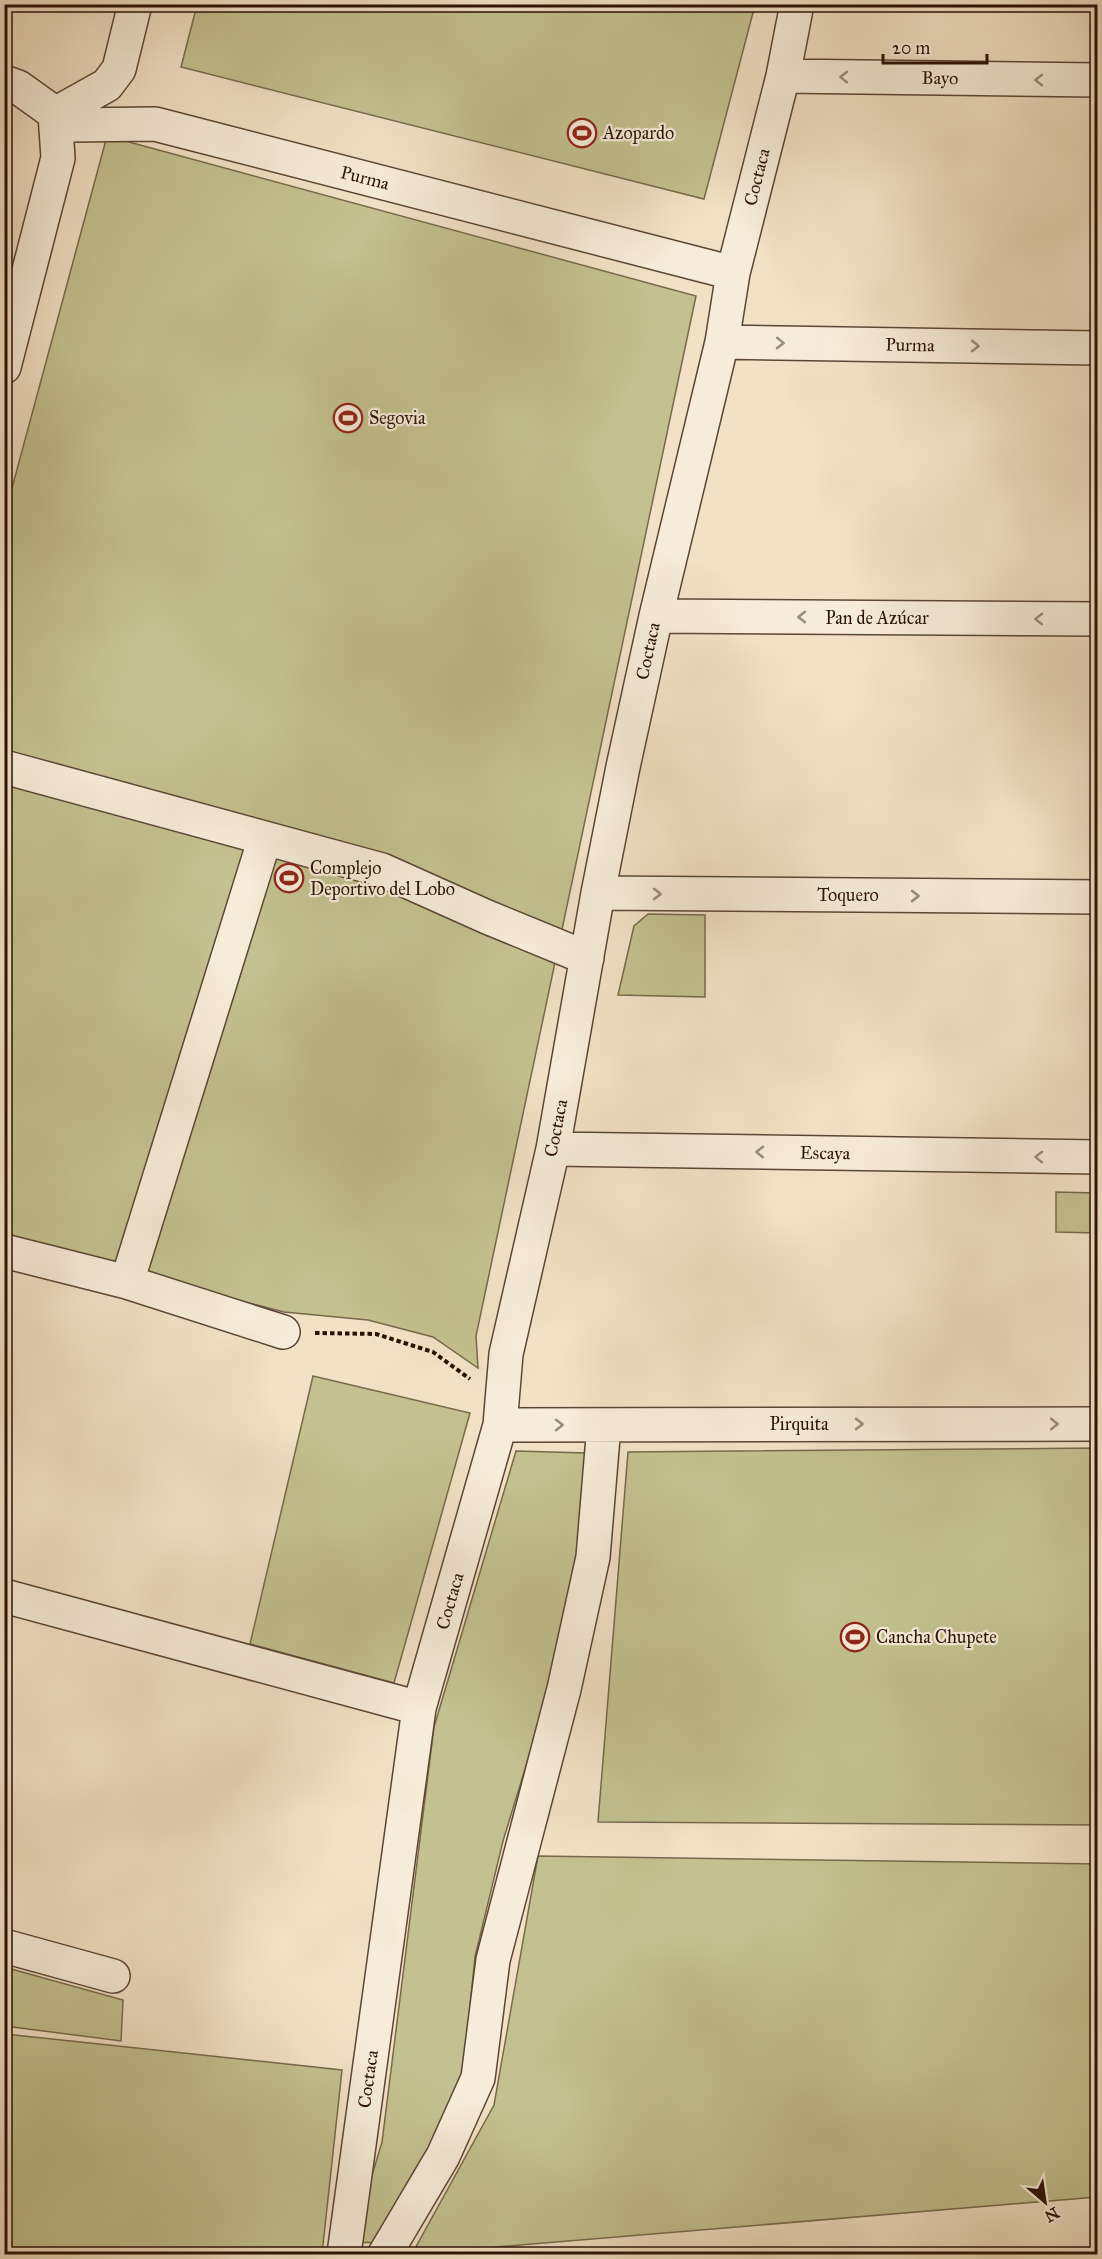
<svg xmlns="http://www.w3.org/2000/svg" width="1102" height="2259" viewBox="0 0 1102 2259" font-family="'IM FELL Great Primer',serif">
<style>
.green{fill:#c3c18f;stroke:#77694a;stroke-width:1.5}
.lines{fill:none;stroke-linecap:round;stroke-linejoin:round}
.minor-casing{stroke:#5d4536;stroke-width:36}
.path{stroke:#2b1106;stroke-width:4;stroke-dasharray:4.5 3;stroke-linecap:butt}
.minor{stroke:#f7ecd9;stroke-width:33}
.oneway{stroke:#9b897a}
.labels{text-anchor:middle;stroke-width:4.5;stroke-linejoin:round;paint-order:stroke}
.street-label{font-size:18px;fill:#2b1106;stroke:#f7ecd9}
.poi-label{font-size:18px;fill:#2b1106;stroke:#f7ecd9;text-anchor:start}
</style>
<rect width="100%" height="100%" fill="#f2e1c5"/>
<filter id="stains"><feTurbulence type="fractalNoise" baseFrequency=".00333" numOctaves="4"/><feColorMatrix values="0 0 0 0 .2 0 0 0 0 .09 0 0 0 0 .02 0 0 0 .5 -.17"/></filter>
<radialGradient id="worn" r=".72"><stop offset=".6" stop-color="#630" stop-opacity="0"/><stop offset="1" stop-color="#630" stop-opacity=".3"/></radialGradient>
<!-- green -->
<path class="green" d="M197,5v-1l558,1 -51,194 -523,-132z
M107,136l589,160 -220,1040 2,32 -45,-31 -65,-17 -84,-8 -279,-71v-727z
M648,914l57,1v82l-87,-2 16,-69z
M1056,1192l41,1v40l-41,-1z
M313,1376l157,37 -76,270 -144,-39z
M1097,1448v377l-499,-3 30,-370z
M516,1451l70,2 -7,89 -28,142 -48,157 -28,116 -13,128 -82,158 -28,-1 30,-100 52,-415z
M538,1856l559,8v333l-685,57 82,-149z
M4,1967l119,33 -2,41 -116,-15z
M5,2034l337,36 -20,184h-317z"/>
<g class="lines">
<!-- minor casing -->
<g class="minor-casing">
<path id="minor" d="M783,76l315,4
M4,82l14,5 53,38 84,-1 578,149
M722,342l376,6
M4,367l54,-209 -3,-44 52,-29 12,-16 16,-65
M656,616l442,3
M4,767l378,103 105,47 100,41
M598,893l500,4
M553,1149l545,8
M4,1251l123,31 156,50
M127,1282l138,-444
M500,1425l598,-1
M4,1596l415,112
M4,1946l109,30
M344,2254l75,-546 81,-283 6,-71 47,-205 45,-256 25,-126 33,-151 66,-274 11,-69 50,-197 14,-72
M385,2254l58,-98 35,-78 15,-118 71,-271 29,-132 11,-132"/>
</g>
<!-- path -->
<path class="path" d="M315,1333l61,1 57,18 37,27"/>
<!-- minor -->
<use href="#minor" class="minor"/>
</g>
<!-- one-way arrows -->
<defs><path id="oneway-chevron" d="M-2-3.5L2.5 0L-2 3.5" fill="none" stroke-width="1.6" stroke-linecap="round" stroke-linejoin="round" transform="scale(1.5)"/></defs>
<g class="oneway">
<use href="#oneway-chevron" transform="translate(844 77) rotate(-179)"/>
<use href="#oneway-chevron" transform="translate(1039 80) rotate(-179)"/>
<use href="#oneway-chevron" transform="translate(780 343) rotate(1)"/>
<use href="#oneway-chevron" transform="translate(975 346) rotate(1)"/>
<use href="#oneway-chevron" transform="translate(802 617) rotate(-180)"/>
<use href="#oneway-chevron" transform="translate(1039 619) rotate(-180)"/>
<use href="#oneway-chevron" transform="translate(657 894)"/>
<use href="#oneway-chevron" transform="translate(915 896)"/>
<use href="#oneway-chevron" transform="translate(760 1152) rotate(-179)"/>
<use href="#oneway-chevron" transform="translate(1039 1157) rotate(-179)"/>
<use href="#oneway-chevron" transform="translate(859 1424)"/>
<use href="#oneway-chevron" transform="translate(1054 1424)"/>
<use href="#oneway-chevron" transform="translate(559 1425)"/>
</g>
<!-- icons -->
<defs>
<g id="stadium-ring" transform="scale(1.5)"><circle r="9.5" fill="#f7ecd9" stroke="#8f2418" stroke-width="1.5"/><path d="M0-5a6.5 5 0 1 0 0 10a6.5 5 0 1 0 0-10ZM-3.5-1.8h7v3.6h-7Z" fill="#8f2418"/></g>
</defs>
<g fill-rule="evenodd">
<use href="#stadium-ring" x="582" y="133"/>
<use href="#stadium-ring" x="348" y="418"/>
<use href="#stadium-ring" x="289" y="878"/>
<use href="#stadium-ring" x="855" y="1637"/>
</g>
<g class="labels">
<!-- street labels -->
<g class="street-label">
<text transform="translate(940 78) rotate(1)" y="6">Bayo</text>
<text transform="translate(757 177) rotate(-76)" y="6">Coctaca</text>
<text transform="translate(365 178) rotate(14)" y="6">Purma</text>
<text transform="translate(910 345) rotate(1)" y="6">Purma</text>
<text x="877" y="624">Pan de Azúcar</text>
<text transform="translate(648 651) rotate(-78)" y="6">Coctaca</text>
<text x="848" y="901">Toquero</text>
<text transform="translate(556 1128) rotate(-79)" y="6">Coctaca</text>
<text transform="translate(825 1153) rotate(1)" y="6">Escaya</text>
<text x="799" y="1430">Pirquita</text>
<text transform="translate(450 1601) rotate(-74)" y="6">Coctaca</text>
<text transform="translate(368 2079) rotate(-82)" y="6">Coctaca</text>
</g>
<!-- poi labels -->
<g class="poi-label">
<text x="603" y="139">Azopardo</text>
<text x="369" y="424">Segovia</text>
<text x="310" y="874">Complejo<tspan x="310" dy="21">Deportivo del Lobo</tspan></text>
<text x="876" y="1643">Cancha Chupete</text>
</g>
</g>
<!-- margin -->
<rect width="1102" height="2259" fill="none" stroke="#f2e1c5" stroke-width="24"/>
<rect x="6" y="6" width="1090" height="2247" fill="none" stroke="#2b1106" stroke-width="3"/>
<rect x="12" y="12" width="1078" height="2235" fill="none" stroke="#2b1106" stroke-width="1.5"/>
<!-- north arrow -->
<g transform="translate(1045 2202) rotate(151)" stroke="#f7ecd9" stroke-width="4.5" paint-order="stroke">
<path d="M0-4.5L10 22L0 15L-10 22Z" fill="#2b1106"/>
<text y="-9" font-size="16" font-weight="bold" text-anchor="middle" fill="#2b1106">N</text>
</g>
<!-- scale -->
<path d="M883 54v9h104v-9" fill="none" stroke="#2b1106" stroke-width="3"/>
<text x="892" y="54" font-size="18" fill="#2b1106" stroke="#f7ecd9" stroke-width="4.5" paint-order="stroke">20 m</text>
<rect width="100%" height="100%" filter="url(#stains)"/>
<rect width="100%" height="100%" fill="url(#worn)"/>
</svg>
